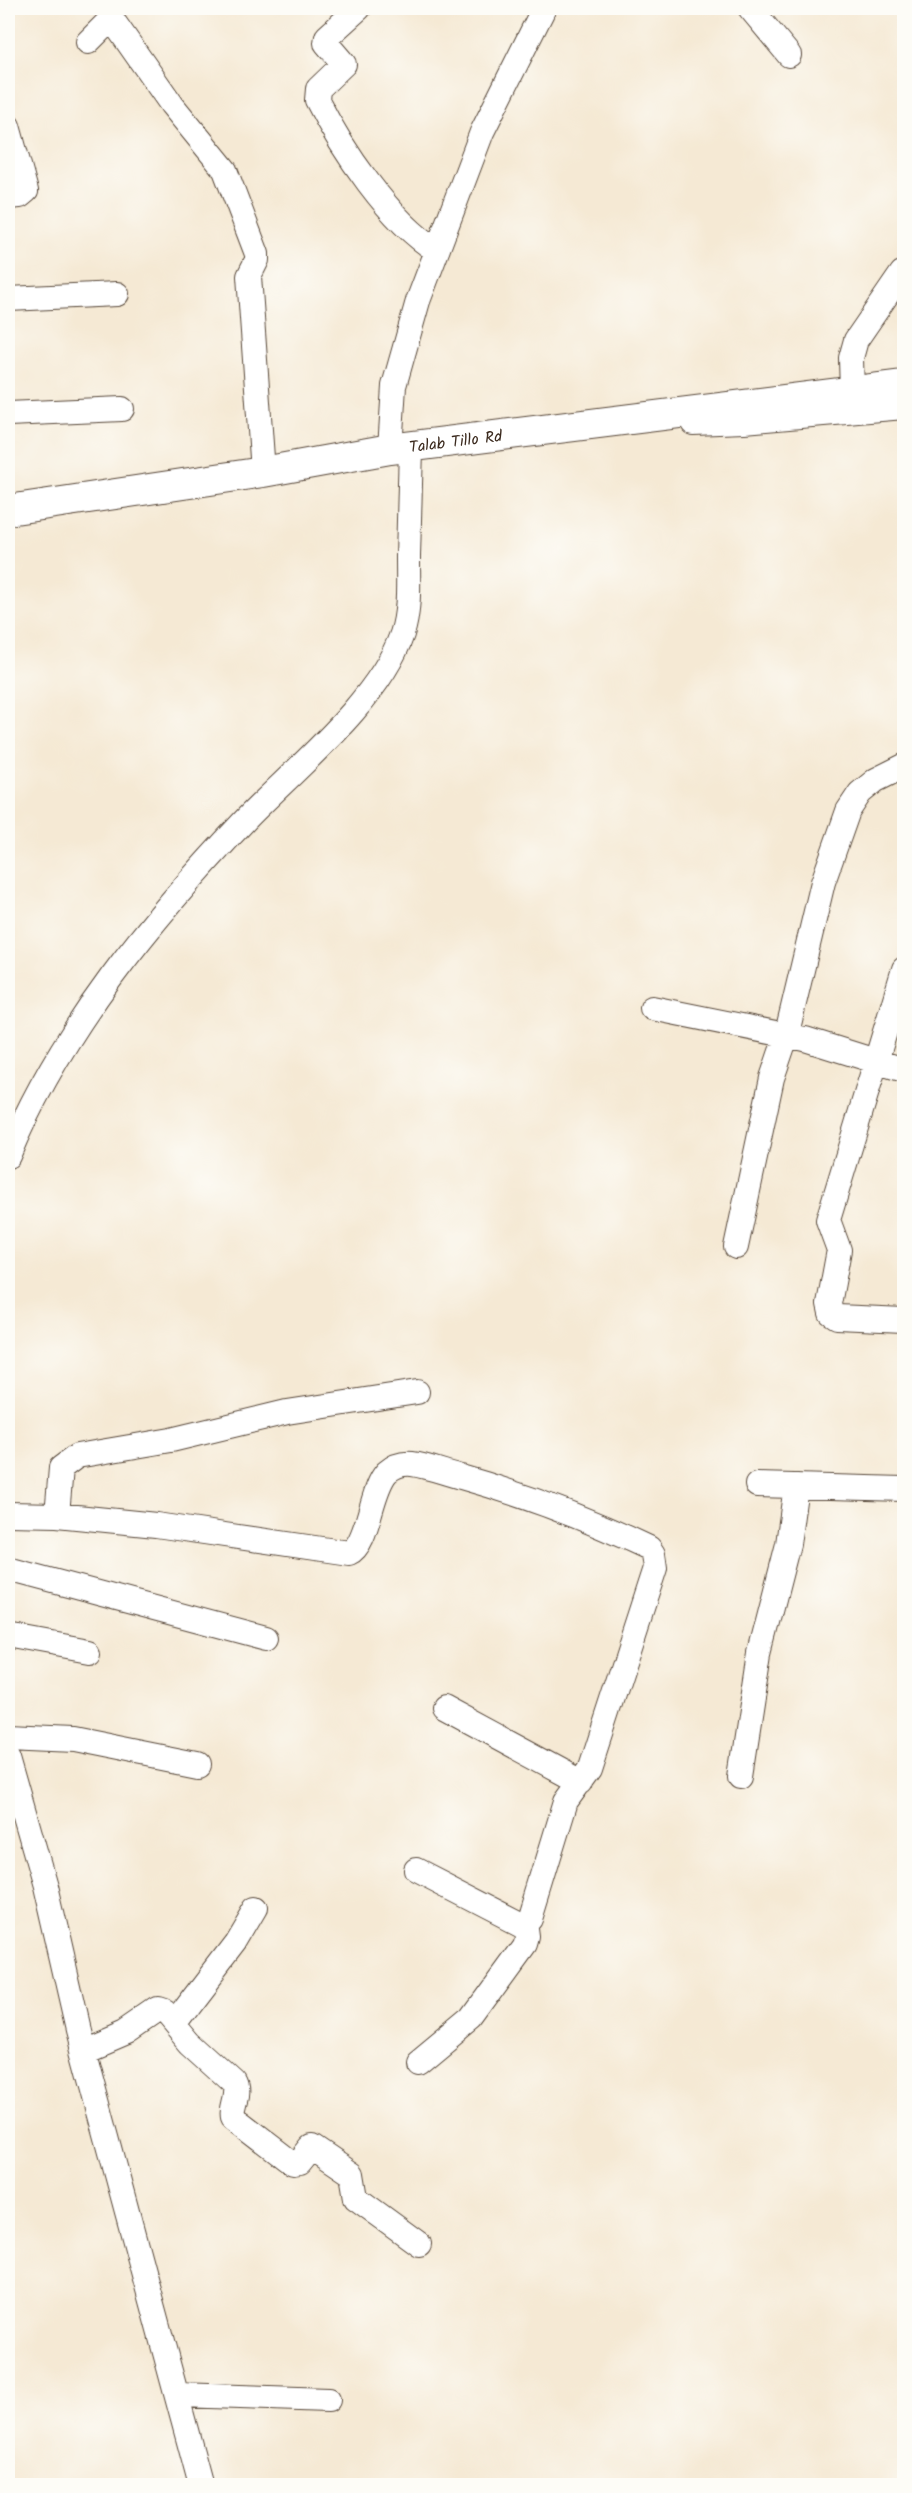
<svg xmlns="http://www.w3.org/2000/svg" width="912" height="2493" viewBox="0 0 912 2493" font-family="Kalam,sans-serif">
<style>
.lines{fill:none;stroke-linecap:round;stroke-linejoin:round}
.minor-casing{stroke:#574739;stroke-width:26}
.major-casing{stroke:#574739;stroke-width:32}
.minor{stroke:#fff;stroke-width:24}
.major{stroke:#fff;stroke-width:30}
.labels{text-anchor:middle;stroke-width:6;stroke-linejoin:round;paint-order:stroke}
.street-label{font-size:16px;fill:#3b2a1e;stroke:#fdfcf7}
</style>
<rect width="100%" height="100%" fill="#fdfcf7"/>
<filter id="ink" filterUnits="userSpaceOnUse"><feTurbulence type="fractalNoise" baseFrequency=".0167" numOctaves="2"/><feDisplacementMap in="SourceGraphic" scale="12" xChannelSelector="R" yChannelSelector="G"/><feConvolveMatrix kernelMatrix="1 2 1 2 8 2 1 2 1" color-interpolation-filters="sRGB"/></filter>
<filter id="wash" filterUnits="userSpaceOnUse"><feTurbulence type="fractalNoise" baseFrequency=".008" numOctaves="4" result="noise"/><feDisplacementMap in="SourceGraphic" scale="24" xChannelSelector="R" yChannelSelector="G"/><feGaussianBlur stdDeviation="1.35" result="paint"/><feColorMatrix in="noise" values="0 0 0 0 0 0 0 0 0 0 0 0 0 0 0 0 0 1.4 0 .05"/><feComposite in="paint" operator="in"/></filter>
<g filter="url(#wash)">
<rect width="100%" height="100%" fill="#f5e9d4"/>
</g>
<g filter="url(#ink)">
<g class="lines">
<!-- minor casing -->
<g class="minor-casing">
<path id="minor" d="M359,8l-32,29 -1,6 18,21 -26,25 -1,11c24,48 73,122 119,150
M750,8l39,47
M88,42l18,-18 7,-2 3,3 56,80 53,65 32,84v6l-8,16 14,196
M8,126l18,65 -6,5 -12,1
M8,299l109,-5
M852,392l-1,-34 5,-18 46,-67
M8,414l114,-5
M693,423l51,-2 160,-14
M390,449l4,-63 24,-85 64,-169 62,-124
M904,969l-76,251 11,30 -10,54 2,9 6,4 67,3
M652,1008l153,31 99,31
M8,1156c53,-128 145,-239 240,-339 49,-50 131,-116 154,-183 8,-24 6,-52 6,-77 1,-36 2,-72 3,-109
M736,1247l36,-169 14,-41 37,-155 25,-71 12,-18 16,-13 28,-14
M757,1485l147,4
M8,1514l49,1 99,10 193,28c20,-9 21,-63 38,-81 7,-6 16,-9 25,-8 16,2 33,9 49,13 64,18 127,42 188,71l4,6 2,14 -65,200 -24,33 -36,118 -11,4 -103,-53
M57,1515l4,-47 16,-12 94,-16 116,-28 130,-20
M8,1569l258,69
M8,1636l82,15
M444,1708l137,74
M8,1736l65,3 124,25
M8,1756l37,130 33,144 123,456
M741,1776l19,-123 28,-109 8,-58
M174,2023l62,-81 20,-34
M84,2050l42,-18 32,-22 6,2 26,31 44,40c7,12 -4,22 -1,34l60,46 7,-1 12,-15 40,27 4,24 63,46
M418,2062l53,-44 54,-74 2,-7 -2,-15
M178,2395l150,5"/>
</g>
<!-- major casing -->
<g class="major-casing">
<g id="major">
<path id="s1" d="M8,510l255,-38 127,-23 514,-64"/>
</g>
</g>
<!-- minor -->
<use href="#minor" class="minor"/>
<!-- major -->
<use href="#major" class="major"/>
</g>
</g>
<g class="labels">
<!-- street labels -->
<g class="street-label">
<text dy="6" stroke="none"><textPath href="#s1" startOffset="453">Talab Tillo Rd</textPath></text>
</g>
</g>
<!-- margin -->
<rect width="912" height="2493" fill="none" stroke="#fdfcf7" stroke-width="30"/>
</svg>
